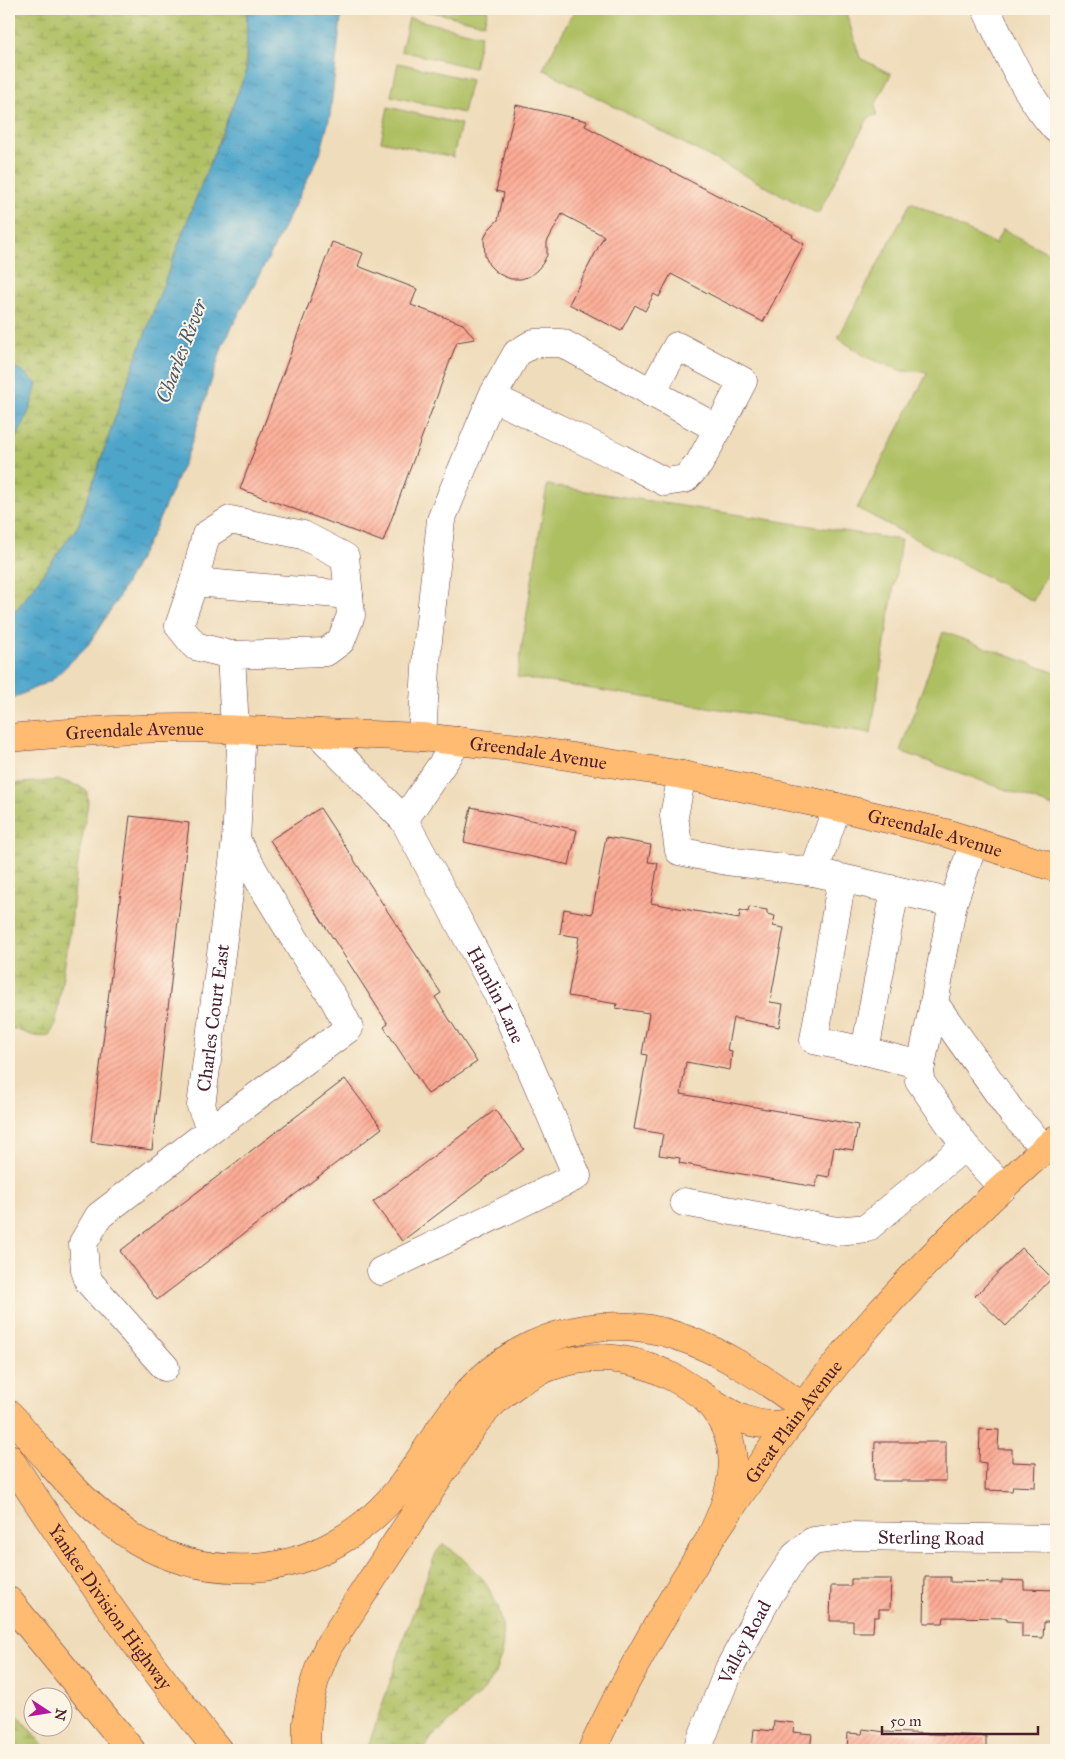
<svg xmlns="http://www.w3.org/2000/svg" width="1065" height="1759" viewBox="0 0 1065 1759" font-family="'IM FELL Great Primer',serif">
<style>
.green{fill:#aebf62;stroke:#7c6f46}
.wetland{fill:url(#wetland-marsh);stroke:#7c6f46}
.water{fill:url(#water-ripples);stroke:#4c627a}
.building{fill:url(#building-hatch)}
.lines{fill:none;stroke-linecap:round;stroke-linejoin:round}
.minor-casing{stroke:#633b40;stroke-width:29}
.major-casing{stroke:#633b40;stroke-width:29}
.highway-casing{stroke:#633b40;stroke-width:29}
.minor{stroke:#fff;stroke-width:28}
.major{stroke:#ffbb71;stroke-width:28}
.highway{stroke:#ffbb71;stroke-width:28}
.labels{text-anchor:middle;stroke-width:4;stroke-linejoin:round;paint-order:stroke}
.street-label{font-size:19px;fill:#4a1f2b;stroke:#fcf5e5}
.water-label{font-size:20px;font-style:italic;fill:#4b556b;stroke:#fcf5e5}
</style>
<defs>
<pattern id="wetland-marsh" width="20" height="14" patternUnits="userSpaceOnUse" patternTransform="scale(1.25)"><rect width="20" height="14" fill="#aebf62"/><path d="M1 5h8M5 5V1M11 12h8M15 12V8" fill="none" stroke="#909b51"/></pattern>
<pattern id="water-ripples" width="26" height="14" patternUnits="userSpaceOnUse" patternTransform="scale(1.25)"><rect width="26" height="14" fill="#4da5ca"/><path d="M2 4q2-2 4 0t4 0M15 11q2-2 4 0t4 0" fill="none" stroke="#4286a4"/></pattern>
<pattern id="building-hatch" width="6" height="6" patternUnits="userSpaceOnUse" patternTransform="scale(1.25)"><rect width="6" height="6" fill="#fdac95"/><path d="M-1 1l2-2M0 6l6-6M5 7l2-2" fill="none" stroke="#cf8b7a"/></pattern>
</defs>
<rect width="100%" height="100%" fill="#fcf5e5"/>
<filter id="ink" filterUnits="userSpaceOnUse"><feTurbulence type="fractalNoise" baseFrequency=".02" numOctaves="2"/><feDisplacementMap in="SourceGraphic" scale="10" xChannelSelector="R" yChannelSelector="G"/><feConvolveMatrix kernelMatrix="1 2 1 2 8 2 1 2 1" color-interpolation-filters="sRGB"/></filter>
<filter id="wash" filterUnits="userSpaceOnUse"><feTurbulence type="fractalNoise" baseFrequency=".0096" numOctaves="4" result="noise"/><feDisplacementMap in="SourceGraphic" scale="20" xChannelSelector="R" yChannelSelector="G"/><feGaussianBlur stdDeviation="1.12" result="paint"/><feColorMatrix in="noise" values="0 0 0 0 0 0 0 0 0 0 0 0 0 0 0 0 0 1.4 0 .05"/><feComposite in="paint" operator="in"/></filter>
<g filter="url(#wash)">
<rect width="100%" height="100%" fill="#efdcba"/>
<!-- green -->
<path class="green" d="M420,9h68l-4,15z
M575,9h270l15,49 31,16 -16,31 2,10 -9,3 -50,96 -275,-145z
M409,18l72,17 -7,33 -73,-17z
M398,63l73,17 -8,33 -72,-17z
M388,107l73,17 -8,33 -72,-16z
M911,202l84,42 8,-15 53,28v300l-23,44 -176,-93 71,-136 -26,-1 -36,-14 -28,-19z
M547,485l354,55 -30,193 -354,-56z
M943,632l113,41v135l-156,-57z"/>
<!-- wetland -->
<path class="wetland" d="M9,9h238l-1,63 -55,139 -61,163 -52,152 -69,94v-172l8,-11 3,-68 -11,-2z
M60,780l19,6 8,5 1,12 -12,71 -5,51 -16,101 -6,10c-15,3 -26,-5 -40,-9v-243z
M443,1544l16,11 25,25 14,26 4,17 1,18 -2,16 -6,16 -11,17 -38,35 -14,12 -9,13h-56l25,-74 13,-42 31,-81z
M9,1705l38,45h-38z"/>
<!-- water -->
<path class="water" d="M247,9h95l-12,107 -10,38 -52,105 -45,85 -34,107 -35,80 -37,69 -29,45 -36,35 -43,20v-80l69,-94 52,-152 61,-163 55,-139z
M9,367l11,2 17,15c-7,26 -12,42 -28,64z"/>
<g id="blocks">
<!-- building -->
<path class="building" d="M516,105l71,16 -2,5 208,109 -1,2 12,7 -41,78 -92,-48 -12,23 -5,-3 -9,17 -10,-6 -14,26 -52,-27 35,-68 -42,-22 -15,28v13l-4,8 -6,7 -7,6 -9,3h-10l-8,-3 -8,-5 -6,-6 -4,-9 -1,-17 4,-9 10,-10 6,-27 -8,-2z
M332,242l31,11 -5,13 59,23 -6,16 52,19 12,15 -18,3 -74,200 -143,-53z
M471,807l106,23 -8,35 -105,-23z
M320,808l121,185 -6,4 42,65 -49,32 -44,-67 4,-3 -118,-184z
M130,816l59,7 -37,327 -61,-8z
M606,837l45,8 -3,17 10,1 -7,40 88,16 1,-9 8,2 1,-5 18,3v4l8,2 -2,10 11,2 -14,74 13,2 -4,23 -46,-9 -6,32 5,1 -2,19 -44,-8 -5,32 177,31 -5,25 -19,-3 -5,30 -11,-2 -2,12 -137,-24 1,-5 -21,-3 4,-21 -29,-5 13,-74 -5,-1 7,-41 -33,-5 1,-4 -49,-8 11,-59 -19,-3 4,-25 28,5z
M345,1079l37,49 -225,172 -37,-49z
M495,1110l29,39 -122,92 -29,-39z
M1022,1248l30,30 -46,48 -31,-30z
M980,1429l19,1 -1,19h14v13l24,1 -1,24 -22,-1 -1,5 -27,-1 1,-27 -7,-1z
M875,1442h71v39h-72z
M925,1577h25v5l52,1v-3l22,1v8l32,1v32h-12l-1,16 -21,-1v-15l-15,-1v-3l-63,-1 -1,6h-19z
M851,1579h40l-1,30h-11v8h-5l-1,15h-20v-11h-23l1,-35h20z
M774,1721l20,2 -1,9 19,2 -2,16h-58l2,-21 19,2z
M863,1729l22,3 101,4v14h-139l1,-17 14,1z"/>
</g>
</g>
<g filter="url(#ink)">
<use href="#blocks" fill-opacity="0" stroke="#633b40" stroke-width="1"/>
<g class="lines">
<!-- minor casing -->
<g class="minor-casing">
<g id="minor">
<path d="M986,9c19,39 41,89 70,120"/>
<path d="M651,393l26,-47 66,35 -25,48"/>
<path d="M194,582l155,13"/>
<path d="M231,655l-36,-9 -16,-20 15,-44 12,-47 24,-15 73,15 42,22 6,58 -10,26 -15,11 -95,3 4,74"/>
<path id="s1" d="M318,733l86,87 100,186 73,170 -196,95"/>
<path d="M422,737l5,-87 14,-130 51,-123 128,61 45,24 20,-3 14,-15 19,-35 -156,-86h-28l-17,10 -25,44"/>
<path d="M682,775l-8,41 5,35 48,10 87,11 139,31"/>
<path d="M404,820l54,-79"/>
<path d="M974,842l-21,61 -19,100 79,111 32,35"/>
<path d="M814,872l23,-65"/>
<path d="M842,879l-28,161 51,11 30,-161"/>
<path d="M865,1051l56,14 -2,15 46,66 38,42"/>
<path d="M921,1065l13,-62"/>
<path id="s2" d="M211,1130l-10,-24 35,-266 6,-111"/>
<path d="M684,1202l153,29 30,-3 98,-82"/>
<path d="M165,1367l-76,-85 -4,-12 -2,-27 16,-27 112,-86 138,-102 -15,-29 -24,-35 -50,-82 -24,-42"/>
<path id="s3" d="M697,1750l32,-81 40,-74 26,-39 18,-15 37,-5 206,3"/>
</g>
</g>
<!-- major casing -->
<g class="major-casing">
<g id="major">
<path id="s4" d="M9,738c62,-6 124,-11 186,-10l227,9 96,11 164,27 155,32 109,26 110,35"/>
<path id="s5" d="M592,1750c31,-68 69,-133 109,-197 51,-79 106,-157 168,-228 57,-66 121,-128 187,-186"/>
</g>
</g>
<!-- highway casing -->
<g class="highway-casing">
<g id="highway">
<path d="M9,1414c16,16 28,35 44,52 24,28 52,54 83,74 35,21 75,30 116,28 61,-3 116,-37 152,-85 19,-26 35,-55 55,-80 50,-65 140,-93 218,-67 46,15 87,43 126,71"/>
<path id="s6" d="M9,1458c65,101 133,199 209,292"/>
<path d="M708,1543c23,-48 41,-94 1,-140"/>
<path d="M9,1601l122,149"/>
<path d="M307,1750c-3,-37 6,-72 22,-105l143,-218c48,-66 130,-90 204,-48 38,21 69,56 116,43"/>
</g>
</g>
<!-- minor -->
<use href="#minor" class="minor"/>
<!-- major -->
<use href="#major" class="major"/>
<!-- highway -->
<use href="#highway" class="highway"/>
</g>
</g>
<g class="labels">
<!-- street labels -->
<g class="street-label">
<text dy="7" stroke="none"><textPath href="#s4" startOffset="126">Greendale Avenue</textPath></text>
<text dy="7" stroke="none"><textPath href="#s4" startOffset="531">Greendale Avenue</textPath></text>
<text dy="7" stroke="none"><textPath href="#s4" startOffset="936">Greendale Avenue</textPath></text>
<text dy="7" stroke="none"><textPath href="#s1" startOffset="320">Hamlin Lane</textPath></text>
<text dy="7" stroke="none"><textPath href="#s2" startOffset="115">Charles Court East</textPath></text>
<text dy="7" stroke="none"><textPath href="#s5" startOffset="386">Great Plain Avenue</textPath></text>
<text dy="7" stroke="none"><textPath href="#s3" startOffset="360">Sterling Road</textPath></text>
<text dy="7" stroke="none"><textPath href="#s6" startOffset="180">Yankee Division Highway</textPath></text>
<text dy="7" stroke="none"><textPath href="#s3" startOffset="118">Valley Road</textPath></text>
</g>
<!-- water labels -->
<g class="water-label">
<text transform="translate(181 351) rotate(-69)" y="7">Charles River</text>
</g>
</g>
<!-- margin -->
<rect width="1065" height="1759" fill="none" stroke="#fcf5e5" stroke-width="30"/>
<!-- north arrow -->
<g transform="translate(48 1712) rotate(102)"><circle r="24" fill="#fcf5e5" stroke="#b59f9b"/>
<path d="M0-4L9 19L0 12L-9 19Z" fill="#b5179e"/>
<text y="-8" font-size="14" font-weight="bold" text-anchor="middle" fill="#4a1f2b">N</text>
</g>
<!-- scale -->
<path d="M882 1726v8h156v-8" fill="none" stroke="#4a1f2b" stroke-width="2.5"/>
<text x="890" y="1726" font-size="15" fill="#4a1f2b" stroke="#fcf5e5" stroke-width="4" paint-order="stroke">50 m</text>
</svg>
